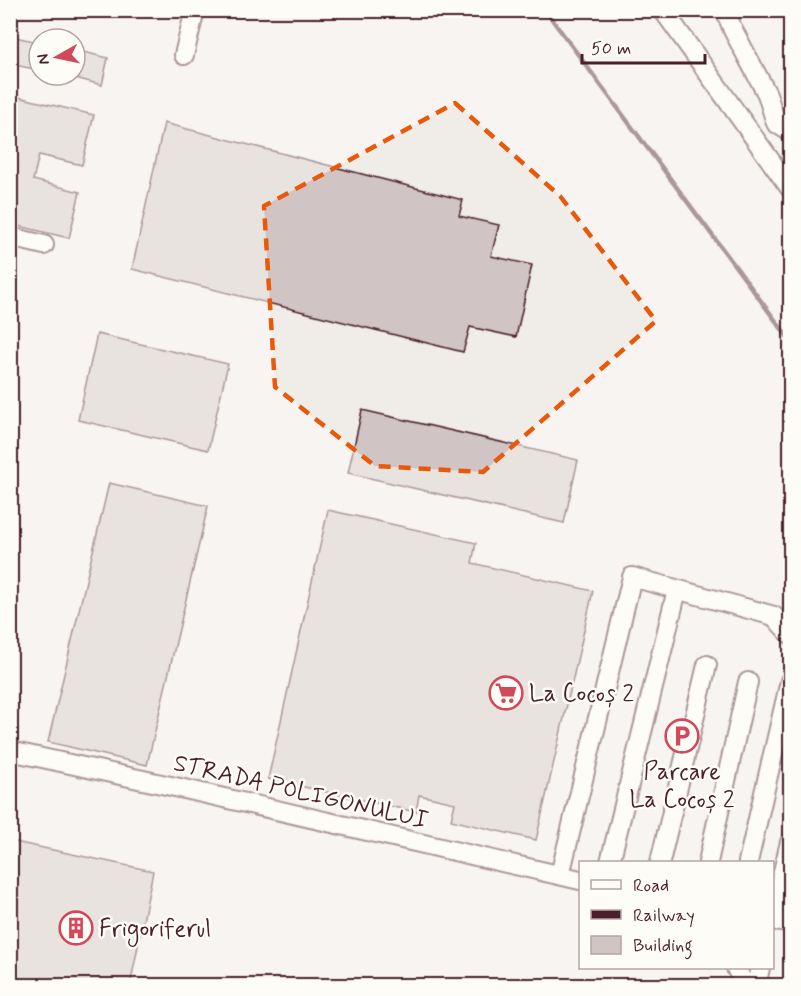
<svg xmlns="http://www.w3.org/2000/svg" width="801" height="996" viewBox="0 0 801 996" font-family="Mynerve,sans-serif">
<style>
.built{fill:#f0ece8;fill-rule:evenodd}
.building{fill:#d0c5c4;stroke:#4a1f2b;stroke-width:1.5}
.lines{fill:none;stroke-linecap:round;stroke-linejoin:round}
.minor-casing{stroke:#4a1f2b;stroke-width:22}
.minor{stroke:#fdfcf7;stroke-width:18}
.rail{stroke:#4a1f2b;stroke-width:4.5}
.marked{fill:none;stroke:#e8590c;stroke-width:4.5;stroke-dasharray:12 8;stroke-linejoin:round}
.labels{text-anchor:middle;stroke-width:5;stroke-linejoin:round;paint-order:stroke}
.poi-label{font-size:24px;fill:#4a1f2b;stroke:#fdfcf7;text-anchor:start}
.street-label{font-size:24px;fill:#4a1f2b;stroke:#fdfcf7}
</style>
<rect width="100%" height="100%" fill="#fdfcf7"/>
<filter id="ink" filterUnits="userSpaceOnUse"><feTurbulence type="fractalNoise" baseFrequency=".0167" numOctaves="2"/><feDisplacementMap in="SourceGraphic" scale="12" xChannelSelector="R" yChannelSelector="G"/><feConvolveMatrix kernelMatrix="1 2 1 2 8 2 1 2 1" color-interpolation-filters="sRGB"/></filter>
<g filter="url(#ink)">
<!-- built -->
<path class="built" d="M10,11h780v974h-779zM39,39h36v36h-36zM580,862h192v106h-192z"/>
<!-- building -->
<path class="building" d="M10,36l29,6v28l-29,-6z
M75,50l33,8 -6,27 -27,-7z
M10,95l84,20 -12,50 -43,-10 -6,25 47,12 -11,46 -59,-14z
M164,123l299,77 -4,16 40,9 -8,31 41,9 -16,72 -46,-10 -7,25 -331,-83z
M97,334l131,30 -20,86 -130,-30z
M362,410l216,50 -14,63 -216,-50z
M109,483l99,23 -61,259 -99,-23z
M328,510l148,33 -4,20 121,28 -57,249 -85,-20 4,-17 -36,-8 -3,17 -148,-33z
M10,841l143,30 -23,115h-120z"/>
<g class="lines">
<!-- minor casing -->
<g class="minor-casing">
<path id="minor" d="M663,10l127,178
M725,10l8,20 34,64 9,29 14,9
M184,55l11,-45
M10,237l34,8
M10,751l179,39 391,90
M610,862l67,-272
M660,862l47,-197
M708,862l40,-180
M748,862l42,-181
M560,875l72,-298 142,39 16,18
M772,918l18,-76
M772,920l18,4
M736,968l9,18
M756,986l4,-18"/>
</g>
<!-- minor -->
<use href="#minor" class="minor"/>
<!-- rail -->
<path class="rail" d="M545,10l245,330"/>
</g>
</g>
<!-- marked area -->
<path d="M0 0H801V996H0ZM455,103l105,93 96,125 -173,151 -108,-6 -100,-79 -11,-181z" fill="#fdfcf7" fill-opacity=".55" fill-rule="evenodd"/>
<path class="marked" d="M455,103l105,93 96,125 -173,151 -108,-6 -100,-79 -11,-181z"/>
<!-- icons -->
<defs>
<g id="supermarket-ring" transform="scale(1.725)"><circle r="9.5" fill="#fdfcf7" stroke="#d1495b" stroke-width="1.5"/><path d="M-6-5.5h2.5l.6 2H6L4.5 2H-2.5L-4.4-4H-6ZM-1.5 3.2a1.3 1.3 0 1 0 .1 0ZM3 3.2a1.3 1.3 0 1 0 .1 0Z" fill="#d1495b"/></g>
<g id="parking-ring" transform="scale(1.725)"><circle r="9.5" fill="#fdfcf7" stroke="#d1495b" stroke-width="1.5"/><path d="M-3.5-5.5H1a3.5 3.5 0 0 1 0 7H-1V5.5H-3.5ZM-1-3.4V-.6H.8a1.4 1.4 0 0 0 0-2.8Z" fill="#d1495b"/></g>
<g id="building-ring" transform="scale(1.725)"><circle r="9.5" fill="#fdfcf7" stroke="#d1495b" stroke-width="1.5"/><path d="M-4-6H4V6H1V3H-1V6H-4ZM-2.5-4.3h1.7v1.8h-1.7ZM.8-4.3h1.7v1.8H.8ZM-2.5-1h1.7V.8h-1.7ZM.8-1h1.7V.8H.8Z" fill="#d1495b"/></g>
</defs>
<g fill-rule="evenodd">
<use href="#supermarket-ring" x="506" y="693"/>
<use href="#parking-ring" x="682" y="736"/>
<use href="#building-ring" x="76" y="928"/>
</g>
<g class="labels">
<!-- poi labels -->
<g class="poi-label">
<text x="529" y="701">La Cocoș 2</text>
<text x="682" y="779" text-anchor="middle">Parcare<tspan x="682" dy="28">La Cocoș 2</tspan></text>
<text x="99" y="936">Frigoriferul</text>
</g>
<!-- street labels -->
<g class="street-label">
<text transform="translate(301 791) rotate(13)" y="8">STRADA POLIGONULUI</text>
</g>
</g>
<!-- margin -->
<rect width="801" height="996" fill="none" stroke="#fdfcf7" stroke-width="36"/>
<rect x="18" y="18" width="765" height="960" fill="none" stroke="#4a1f2b" stroke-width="2" filter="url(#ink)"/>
<!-- legend -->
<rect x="579" y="861" width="195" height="108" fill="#fdfcf7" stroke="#b5a4a5" stroke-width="1.5"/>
<rect x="591" y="880" width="30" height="9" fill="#fdfcf7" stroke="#b5a4a5" stroke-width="1.5"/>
<text x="633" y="891" font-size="18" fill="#4a1f2b">Road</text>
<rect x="591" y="910" width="30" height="9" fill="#4a1f2b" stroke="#b5a4a5" stroke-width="1.5"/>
<text x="633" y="921" font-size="18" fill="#4a1f2b">Railway</text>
<rect x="591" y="936" width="30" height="18" fill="#d0c5c4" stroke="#b5a4a5" stroke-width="1.5"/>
<text x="633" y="951" font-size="18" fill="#4a1f2b">Building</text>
<!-- north arrow -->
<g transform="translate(57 57) rotate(261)"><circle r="28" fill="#fdfcf7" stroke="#b5a4a5" stroke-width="1.5"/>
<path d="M0-4.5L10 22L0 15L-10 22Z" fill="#d1495b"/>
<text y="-9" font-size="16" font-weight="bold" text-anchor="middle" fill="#4a1f2b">N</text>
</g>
<!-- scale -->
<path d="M582 54v9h123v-9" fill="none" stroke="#4a1f2b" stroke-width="3"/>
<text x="591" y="54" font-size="18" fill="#4a1f2b" stroke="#fdfcf7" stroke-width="4.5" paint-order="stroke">50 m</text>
</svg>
